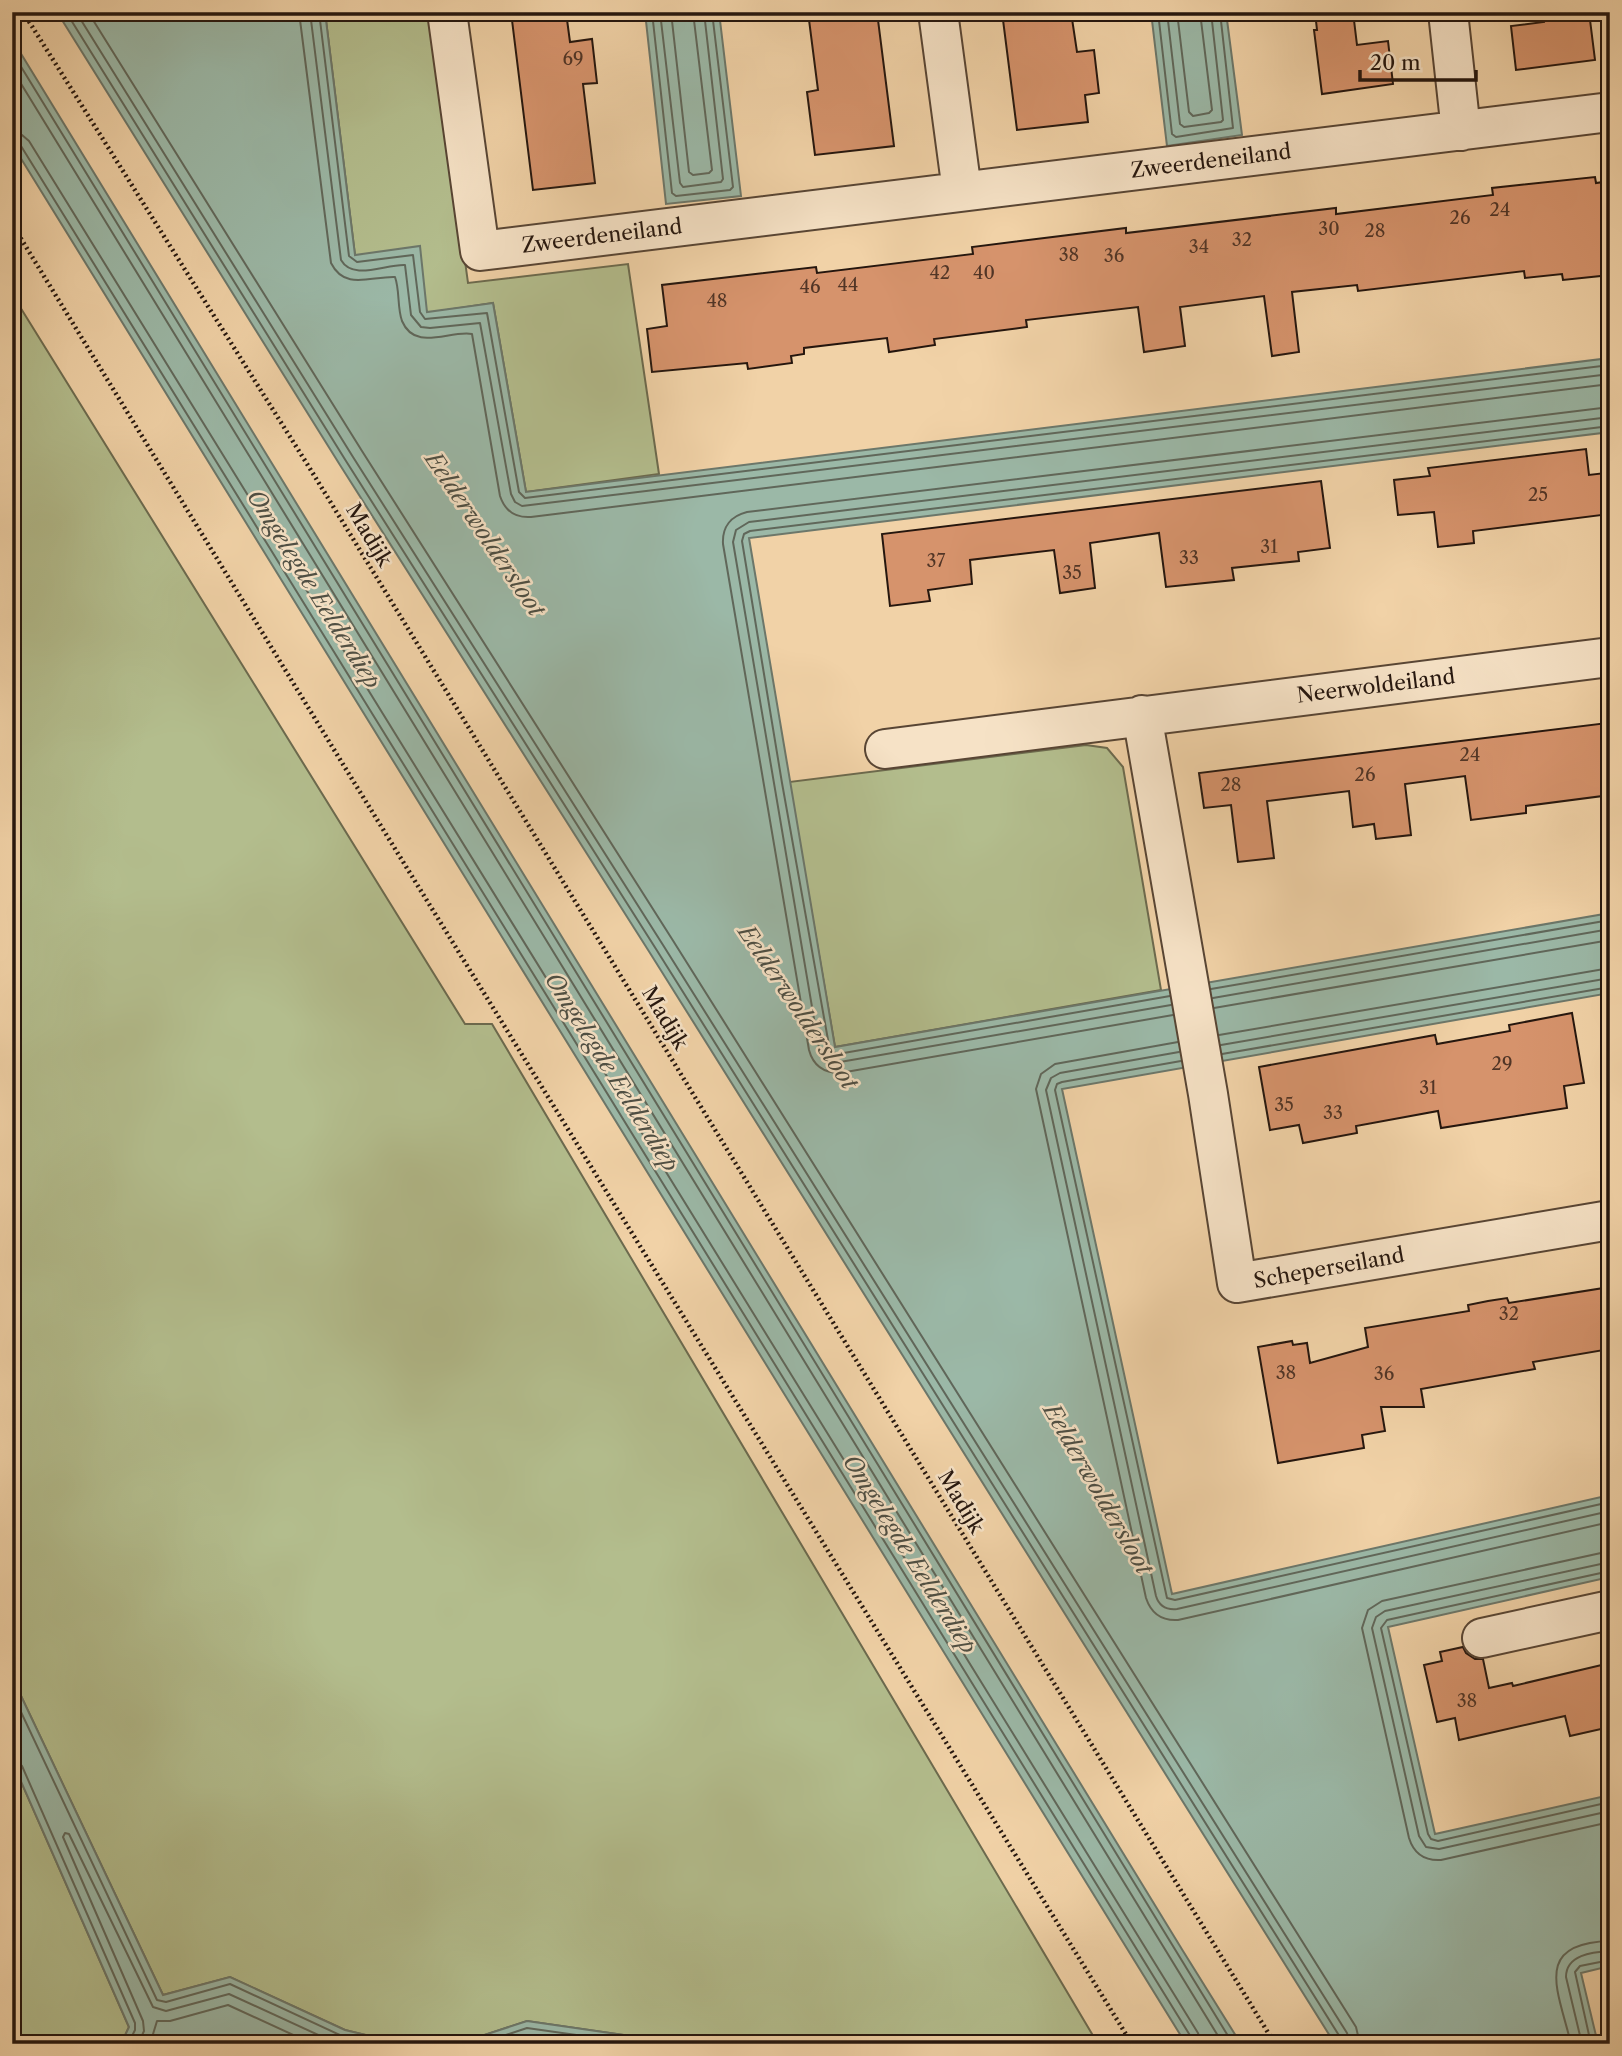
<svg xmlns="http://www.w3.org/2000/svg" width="1622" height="2056" viewBox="0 0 1622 2056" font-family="'Libre Caslon Text',serif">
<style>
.green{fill:#b3bd8d;stroke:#6c6a4e;stroke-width:2}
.water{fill:#9bb8a7;stroke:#6c776a;stroke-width:2}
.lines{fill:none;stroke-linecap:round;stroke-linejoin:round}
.shore{stroke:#60675a;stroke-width:2}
.building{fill:#d6936c;stroke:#25160e;stroke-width:2}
.minor-casing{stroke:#584534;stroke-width:42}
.path{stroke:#25160e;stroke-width:4.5;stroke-dasharray:2 3.5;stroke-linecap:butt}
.minor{stroke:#f6e2c6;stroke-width:38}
.labels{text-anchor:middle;stroke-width:5;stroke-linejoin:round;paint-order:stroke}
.number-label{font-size:18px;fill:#513526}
.street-label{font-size:21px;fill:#25160e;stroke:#f6e2c6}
.water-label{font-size:23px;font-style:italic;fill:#4e4f44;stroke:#f6e2c6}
</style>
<rect width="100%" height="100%" fill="#f1d2a7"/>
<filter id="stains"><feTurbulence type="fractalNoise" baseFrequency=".00286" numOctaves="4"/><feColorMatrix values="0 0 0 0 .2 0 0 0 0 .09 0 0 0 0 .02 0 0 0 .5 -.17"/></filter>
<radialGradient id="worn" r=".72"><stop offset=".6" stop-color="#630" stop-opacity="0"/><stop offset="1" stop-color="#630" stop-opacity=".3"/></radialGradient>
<!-- green -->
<path class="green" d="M325,12h106l37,271 160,-19 31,210 -133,18 -33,-189 -66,10 -72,-58z
M12,294l453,730h27l606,1020h-412l-159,-23 -70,23h-54l-58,-14 -115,-53 -67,18 -151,-318z
M1086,745l21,3 16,19 38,223 -326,57 -46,-265z
M12,1761l117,266 -8,17h-109z"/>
<!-- water -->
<path class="water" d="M57,12h268l30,243 65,-9 7,66 66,-9 33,189 1084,-134v74l-861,106 86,509 775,-134v80l-548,96 110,505 438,-99v82l-222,50 47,207 175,-39v171l-29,7 17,71h-263l-685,-1091 -310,-488z
M645,12h74l22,184 -75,8z
M1151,12h75l16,123 -75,11z
M12,39l1171,1912 58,93h-55l-1174,-1900z
M12,1677l151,318 67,-18 115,53 58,14h-282l8,-17 -117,-266z
M527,2021l159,23h-229z"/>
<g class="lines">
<!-- shore -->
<path class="shore" d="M66,12l280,449 310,488 684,1088 1,7
M76,12l277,445 310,488 684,1088 3,11
M88,12l274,439 310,488 684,1088 4,17
M299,12l32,251c14,28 40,13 64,14 5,14 2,30 7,44 13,31 47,9 70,13l28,162c5,15 16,22 31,21l1079,-133
M310,12l31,248c12,21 44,4 64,5l6,50 10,12 9,1 50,-5 31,171 4,8 7,4 1088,-132
M319,12l30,244 8,6 56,-7 7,57 5,7 62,-6 32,179 6,6 1085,-133
M652,12l20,181 4,3 54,-6 3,-3 -21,-175
M660,12l20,171 3,4 38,-5 2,-3 -19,-167
M671,12l18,160 4,3 16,-2 3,-3 -19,-158
M1158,12l14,122 4,3 57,-9 -13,-116
M1167,12l13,112 4,3 37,-5 2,-2 -12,-108
M1177,12l12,100 4,4 16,-3 3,-3 -12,-98
M12,52l1221,1992
M12,69l1211,1975
M12,133l10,2 7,6 1169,1892 3,11
M12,142l9,4 1170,1891 1,7
M1211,989l399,-69
M1170,996l-332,58 -8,-3 -48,-268 -40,-242 2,-7 6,-3 860,-105
M1213,998l397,-69
M1171,1005l-331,57c-11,1 -18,-4 -21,-14l-86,-506 3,-12 13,-8 861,-105
M1214,1008l396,-68
M1173,1015l-333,58c-16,0 -27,-8 -31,-23l-86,-506c-1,-17 8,-28 24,-32l863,-105
M1219,1035l391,-67
M1178,1042l-123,22 -14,10 -5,15 110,509c5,15 16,23 32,22l432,-98
M1221,1045l389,-67
M1179,1052l-119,21 -9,5 -5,12 110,506c3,10 11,14 21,13l433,-98
M1222,1054l388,-67
M1181,1061l-119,21 -5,2 -2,6 112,508 8,2 435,-98
M1610,1551l-228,50 -14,9 -6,18 47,210c5,16 16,23 32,22l169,-38
M1610,1562l-225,49 -9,6 -4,11 47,208 7,11 13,2 171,-38
M1610,1571l-223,49 -6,8 47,206 3,5 7,2 172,-39
M12,1693l145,307 9,2 64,-18 112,52 31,8
M12,1761l6,1 4,4 113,257v7l-7,14
M138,2044l6,-13 -1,-10 -80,-184 2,-4 4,1 84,173 13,4 63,-17 109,50
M150,2044l7,-23h13l58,-16 85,39
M479,2044l48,-16 113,16
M507,2044l21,-7 50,7
M1571,2044c-12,-52 -40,-101 39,-103
M1582,2044l-16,-67c0,-22 26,-25 44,-26
M1591,2044l-16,-72 5,-6 30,-6"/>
</g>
<!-- building -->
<path class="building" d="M511,12h55l4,30 22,-3 5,44 -14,1 12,99 -62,7z
M808,12h69l17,134 -79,9 -8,-63 11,-2z
M1002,12h69l6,40 17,-2 5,43 -14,2 3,27 -71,8z
M1315,12h38l4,33 31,-4 5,43 -71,10 -8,-64h3z
M1543,12h46l6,48 -79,10 -5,-44 33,-4z
M1595,177l1,6 14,-2v94l-47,5 -1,-6 -37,4 -1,-7 -166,20 -1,-6 -65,7 7,60 -27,4 -8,-60 -84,11 5,39 -41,6 -6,-45 -112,13 1,7 -93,12 1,6 -46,7 -2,-14 -83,10v6l-13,2 1,7 -44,6 -1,-6 -95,9 -5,-43 20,-3 -5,-41 154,-18 1,6 156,-19 -1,-7 154,-19v5l210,-25v6l157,-19 -1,-7z
M1586,449l3,26 16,-2 5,41 -137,17 1,12 -36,4 -4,-35 -36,3 -4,-35 36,-4 -2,-8z
M1321,481l9,67 -32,4 1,9 -67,7 2,12 -68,7 -7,-54 -69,10 5,45 -35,5 -6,-43 -84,10 2,24 -44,6 2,11 -40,5 -8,-72z
M1607,723l3,23v49l-84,11v7l-55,7 -6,-44 -60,8 6,51 -35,4 -2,-15 -21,3 -4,-36 -82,10 7,57 -36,4 -7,-57 -27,3 -5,-35z
M1572,1013l12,70 -20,3 3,22 -126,20 -3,-17 -82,15 1,7 -54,10 -4,-18 -29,5 -11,-63 176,-32 2,9 73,-13 -1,-6z
M1610,1287v62l-77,13 2,7 -114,20 3,18h-43l4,24 -23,4 2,13 -86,15 -20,-116 34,-6 1,4 14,-2 3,20 58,-16 -3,-19 104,-17 -1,-6 20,-4 19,-3 2,5z
M1463,1647l3,6 9,6h8l6,29 23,-5 1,3 97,-23v64l-40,9 -5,-20 -106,24 -4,-22 -18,4 -13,-57 18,-4 -2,-9z"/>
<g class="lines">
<!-- minor casing -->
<g class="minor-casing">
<path id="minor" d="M447,12l33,239 1130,-139
M938,12l24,179
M1448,12l13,119
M1142,715l66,379 29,189 373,-63
M885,749l725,-92
M1482,1638l128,-28"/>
</g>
<!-- path -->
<path class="path" d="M23,12l286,455 966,1577
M12,224l340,555 780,1265"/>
<!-- minor -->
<use href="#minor" class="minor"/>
</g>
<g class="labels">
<!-- number labels -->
<g class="number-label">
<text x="573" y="65">69</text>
<text x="1500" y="216">24</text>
<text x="1460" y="224">26</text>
<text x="1329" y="235">30</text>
<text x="1375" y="237">28</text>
<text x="1242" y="246">32</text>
<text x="1199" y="253">34</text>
<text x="1069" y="261">38</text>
<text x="1114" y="262">36</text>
<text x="940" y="279">42</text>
<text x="984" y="279">40</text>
<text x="848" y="291">44</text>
<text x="810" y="293">46</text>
<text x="717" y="307">48</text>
<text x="1538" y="501">25</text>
<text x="1269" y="553">31</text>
<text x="1189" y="564">33</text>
<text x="936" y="567">37</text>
<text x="1072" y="579">35</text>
<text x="1470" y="761">24</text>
<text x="1365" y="781">26</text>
<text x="1231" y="791">28</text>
<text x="1502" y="1070">29</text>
<text x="1428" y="1094">31</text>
<text x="1284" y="1111">35</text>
<text x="1333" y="1119">33</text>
<text x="1509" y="1320">32</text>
<text x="1286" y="1379">38</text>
<text x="1384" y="1380">36</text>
<text x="1467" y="1707">38</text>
</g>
<!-- street labels -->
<g class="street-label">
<text transform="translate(1211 161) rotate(-7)" y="7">Zweerdeneiland</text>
<text transform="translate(602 236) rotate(-7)" y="7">Zweerdeneiland</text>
<text transform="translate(369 535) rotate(59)" y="7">Madijk</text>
<text transform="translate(1376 686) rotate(-7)" y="7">Neerwoldeiland</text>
<text transform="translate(665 1018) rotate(59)" y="7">Madijk</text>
<text transform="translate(1329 1268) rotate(-10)" y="7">Scheperseiland</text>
<text transform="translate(961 1502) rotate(59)" y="7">Madijk</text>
</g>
<!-- water labels -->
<g class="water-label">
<text transform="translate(485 534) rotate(56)" y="8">Eelderwoldersloot</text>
<text transform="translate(314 589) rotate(58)" y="8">Omgelegde Eelderdiep</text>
<text transform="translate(798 1007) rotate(56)" y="8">Eelderwoldersloot</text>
<text transform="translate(612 1072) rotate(58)" y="8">Omgelegde Eelderdiep</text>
<text transform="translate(1098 1489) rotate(60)" y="8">Eelderwoldersloot</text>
<text transform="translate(910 1554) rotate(58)" y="8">Omgelegde Eelderdiep</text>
</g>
</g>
<!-- margin -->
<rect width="1622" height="2056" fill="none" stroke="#f1d2a7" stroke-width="42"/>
<rect x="14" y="14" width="1594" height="2028" fill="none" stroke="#25160e" stroke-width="3.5"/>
<rect x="21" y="21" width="1580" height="2014" fill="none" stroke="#25160e" stroke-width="2"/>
<!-- scale -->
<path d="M1360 70v10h116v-10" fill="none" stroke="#25160e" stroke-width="3.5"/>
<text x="1370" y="70" font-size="21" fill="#25160e" stroke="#f6e2c6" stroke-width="5" paint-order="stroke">20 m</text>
<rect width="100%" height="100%" filter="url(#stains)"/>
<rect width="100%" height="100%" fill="url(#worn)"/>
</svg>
